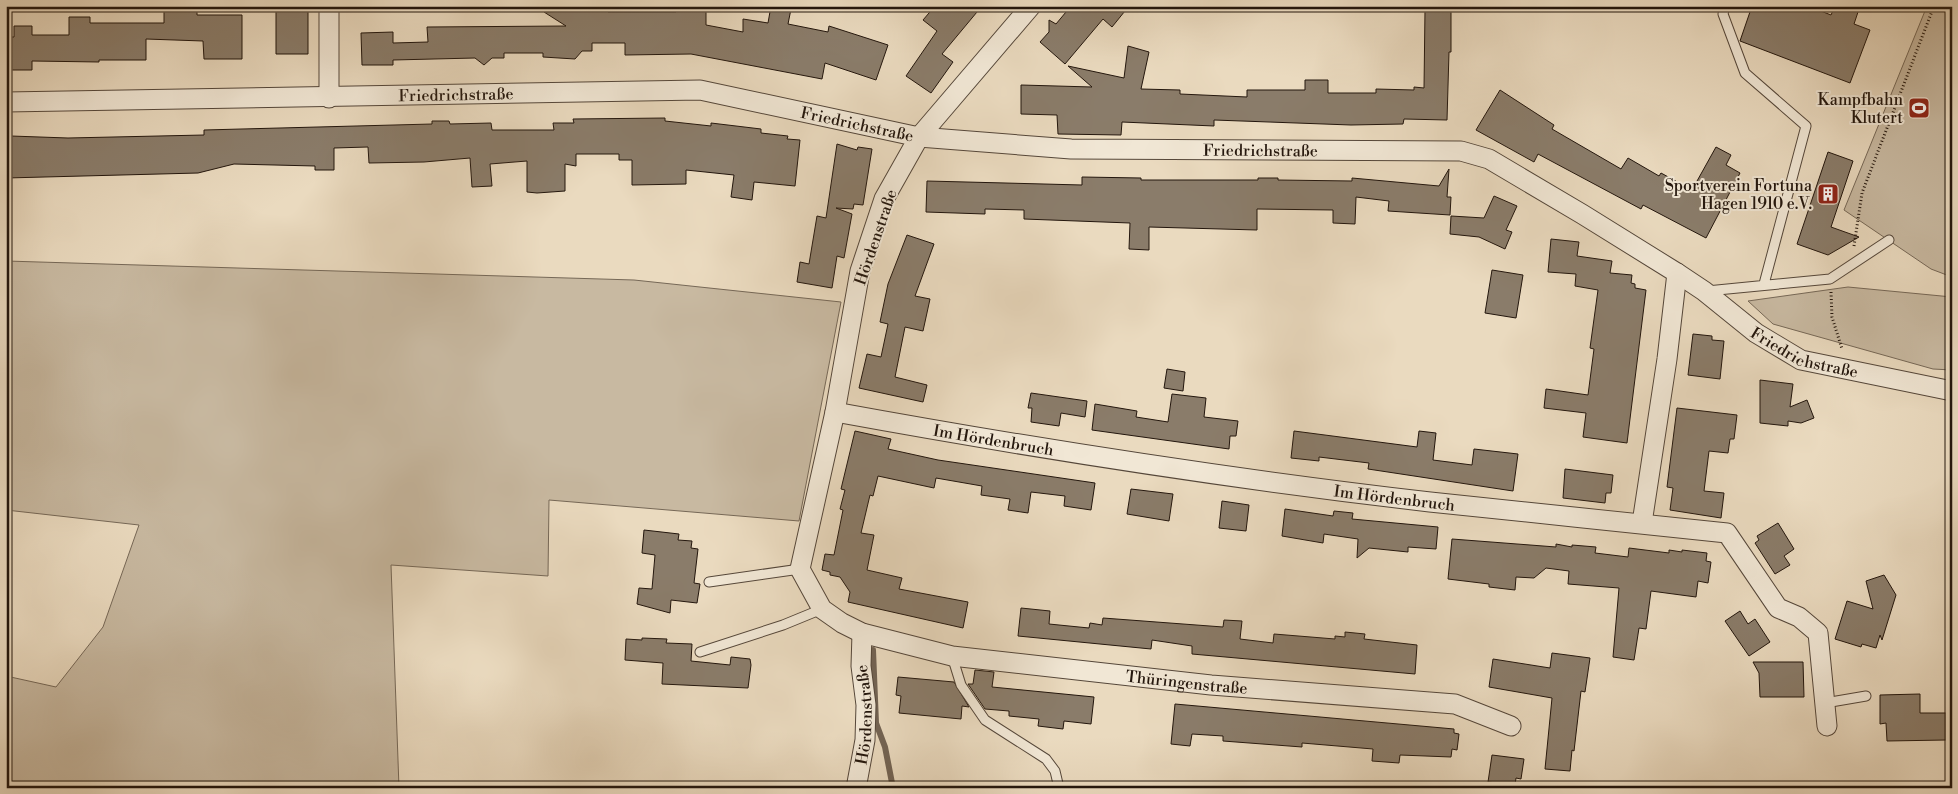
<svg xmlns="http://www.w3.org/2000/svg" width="1958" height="794" viewBox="0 0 1958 794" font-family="'Libre Bodoni',serif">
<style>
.green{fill:#c8b9a1;stroke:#766857}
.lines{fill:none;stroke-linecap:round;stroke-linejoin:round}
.stream{stroke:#726353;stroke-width:6}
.building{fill:#8a7c6a;stroke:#23160d}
.lane-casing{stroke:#55473a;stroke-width:11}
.street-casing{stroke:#55473a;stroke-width:21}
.path{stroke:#23160d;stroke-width:3;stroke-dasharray:1 2.5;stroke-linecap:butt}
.lane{stroke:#f1e7d5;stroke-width:9}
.street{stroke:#f1e7d5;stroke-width:19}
.labels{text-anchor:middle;stroke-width:4;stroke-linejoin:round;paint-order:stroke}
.street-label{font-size:16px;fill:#23160d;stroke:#f1e7d5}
.poi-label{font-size:16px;fill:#23160d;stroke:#f1e7d5;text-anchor:end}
</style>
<rect width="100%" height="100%" fill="#eadabf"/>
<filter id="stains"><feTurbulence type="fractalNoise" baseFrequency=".004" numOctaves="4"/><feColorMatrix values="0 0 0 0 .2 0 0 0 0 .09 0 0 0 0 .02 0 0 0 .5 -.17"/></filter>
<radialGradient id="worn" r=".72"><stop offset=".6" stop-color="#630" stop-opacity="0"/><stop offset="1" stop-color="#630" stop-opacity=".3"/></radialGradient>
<!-- green -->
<path class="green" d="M1927,6h25v271l-21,-8 -87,-59z
M6,261l628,19 207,22 -42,219 -250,-21 -1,76 -157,-11 8,223h-393v-112l50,11 47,-60 36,-102 -133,-15z
M1848,287l104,10v73l-19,-1 -160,-45 -25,-23z"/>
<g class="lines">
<!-- stream -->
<path class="stream" d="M873,650l3,73 9,24 8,41"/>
</g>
<!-- building -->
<path class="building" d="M164,6h33v9h45v44h-38l-1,-18 -57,-2v21h-47v2l-67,-1v9h-26v-33h8v-11h18v9h37v-18h21v6h74z
M676,6h30v19l37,7v-13l25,4 3,-17 20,3 -3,15 40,8 1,-6 59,19 -12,35 -51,-17 -3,16 -131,-25 -66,1v-12h-33v8h-10l-7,8 -32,-2v-4h-39v5h-12l-8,7 -9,-7 -82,2v5h-31l-1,-32 32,-1v11l35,-1 -1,-15 139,-1 -22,-14 64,-3v3h68z
M935,6h47l-40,48 11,8 -22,31 -25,-17 31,-45 -14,-11z
M1071,6h58l-17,21 -9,-8 -38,45 -25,-22 9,-10v-12l7,4z
M1752,6h56l23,9 4,-9h8l15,6 -4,12 16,6 -20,53 -110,-42z
M276,9h32v45h-32z
M1425,10h26v42h-2l-2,68 -43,-1 -1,5 -52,1 -137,-5v6l-92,-4 -1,13 -63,-1 -1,-19 -36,-1v-29l71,2 -24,-21 56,12 4,-32 21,6 -8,37 39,1v4l67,3v-7h58v-10h23v13h48v-4l38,1v-3l10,1z
M1500,90l54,35 -2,4 69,40 7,-11 31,18 2,-3 31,17 24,-43 15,8 -5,10 14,8 -34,65 -63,-33 -2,4 -103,-55 -4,8 -58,-32z
M665,118v3l46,5v-3l50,6v4l27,3 -1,3 13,1 -5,46 -41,-4 -2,18 -21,-3 3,-22 -48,-5v14l-54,1v-25h-13v-6h-43v12l-11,-2v27l-28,2 -10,-1v-31l-37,3 2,22 -20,1 -2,-29 -46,4 -55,1 -1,-16 -34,1v22h-19v-4l-81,-2 -36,9 -192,5v-37h5v-5l57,2 136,-3v-5l228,-6v-3h17l1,3 41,-1 1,7h62l-1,-7h21l-1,-4z
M837,144l20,6 1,-3 14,2 -9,56 -9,-1 -1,5 -17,-1 16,6 -8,44 -7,-2 -5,32 -35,-6 3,-20 9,2 8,-48 9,2z
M1828,152l25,9 -22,66 28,10 -31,18 -31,-11z
M1449,169l-2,28h4l-1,18 -62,-4 1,-10 -33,-4 -1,27 -22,-1v-13l-76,-1v21l-108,-3v23l-20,-1 1,-26 -106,-4v-9l-39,-1v5l-59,-2 1,-31 155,4v-8l59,1v2h117v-2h20v2l74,1v-3l87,8z
M1494,196l23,10 -11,24 6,2 -7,17 -26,-12 -29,-3 1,-18 33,2z
M907,235l27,9 -19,52 15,3 -7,32 -18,-4 -10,50 32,8 -4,17 -64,-14 8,-34 14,3 7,-33 -8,-2 8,-38z
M1551,239l28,3 -2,14 35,5 -2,12 22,2 -1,8 4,1v4l11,2 -19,153 -44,-6 3,-24 -42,-5 2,-19 42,6 6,-46 -4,-1 8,-58 -23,-4 1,-12 -28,-2z
M1492,270l31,5 -7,43 -31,-5z
M1693,334l19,2v4l12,1 -4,38 -32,-4z
M1167,369l18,3 -2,19 -19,-3z
M1760,380l33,4 -3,23 17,-7 7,18 -13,5 -13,-2v5l-28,-3z
M1031,393l56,8 -2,16 -24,-4 -2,13 -28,-4 1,-14h-4z
M1172,394l34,4 -2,19 34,4 -2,15h-6l-1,13 -137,-19 3,-26 42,7 -1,6 32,5z
M1677,408l60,7 -3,24h-4l-2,14 -19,-2 -5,40 20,2 -3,25 -51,-8 3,-22 -6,-1z
M855,431l36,8 -3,10 50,11 157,23 -4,27 -27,-4 1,-10 -34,-4 -3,21 -20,-3 2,-11 -29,-4 1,-9 -46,-8 -2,10 -56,-12 -5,20 -3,-1 -9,38 13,2 -7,35 35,8 -3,11 69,13 -5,26 -115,-26 2,-10 -10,-15 -10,-2v-3l-8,-2 3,-16 9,1 9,-45 -3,-1 5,-19 -4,-1z
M1294,431l123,16 2,-16 17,2 -3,27 39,5 2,-16 44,5 -5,37 -145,-22 1,-6 -50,-6v4l-28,-3z
M1565,469l48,6 -2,18h-5l-1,10 -42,-5z
M1131,489l42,5 -4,27 -42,-7z
M1222,501l27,4 -3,26 -27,-3z
M1285,509l48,7 1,-5 19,2 -1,6 86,8 -2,22 -28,-2v5l-39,-4 -12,10 1,-19 -34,-5 -1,9 -41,-7z
M1778,523l16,26 -10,7 6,9 -15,9 -20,-31 4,-3 -2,-4z
M644,530l35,4 -1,6 14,1 -1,7 7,1 -4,34 6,1 -3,19 -26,-3 -1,13 -33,-9 2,-16 13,1 3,-34 -13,-2z
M1452,539l104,8v-3l16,3v-2l24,2 -1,6 33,4 1,-9 40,5v-3l13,2v-2l25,3 -1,8 5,1 -3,21 -10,-2 -2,16 -45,-6 -5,38 -7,-1 -5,32 -21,-3 6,-69 -51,-4 1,-13 -23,-3 -12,10 -18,-1 -1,13 -26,-3v-3l-41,-5z
M1884,575l12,20 -14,45 -2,-5 -4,13 -14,-4 -1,3 -26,-8 12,-38 26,8 -7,-28z
M1021,608l29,3 -1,13 40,4 1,-5 12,2 1,-7 120,9 1,-7 18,1 -2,18 33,4 1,-9 61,5v-3l10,1v-5l20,2 -1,5 53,6 -2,29 -223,-20v-8l-40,-6 -1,9 -133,-13z
M1740,611l8,13 7,-5 15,23 -21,14 -24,-35z
M642,638l25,1 -1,4 26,1 -1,17 39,4 1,-8 19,2 1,6 -3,23 -86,-4 1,-21 -38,-3 1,-21 16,1z
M1552,653l38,5 -5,34 -4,-1 -7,60 -2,-1 -2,21 -25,-2 7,-71 -63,-11 4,-28 57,9z
M1753,662h50l1,35h-44l-1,-24z
M975,670l19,2 -2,15 102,10 -3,27 -27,-3 -1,8 -25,-3 1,-7 -30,-3v-5l-24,-2 -17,-25h5z
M898,677l56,5 15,25 -7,-1 -1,13 -62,-6 2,-17 -5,-1z
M1920,694v19h26v27l-59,1 -1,-18 -6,1v-29z
M1175,704l279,25v4l5,1 -2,16 -5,-1 -1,8 -51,-2 -1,8 -27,-2 1,-12 -71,-6v4l-79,-6v-5l-31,-2 -2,12 -19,-2z
M1492,755l32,4 -3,20 -5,-1 -1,7 -27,-3z"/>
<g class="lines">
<!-- lane casing -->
<g class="lane-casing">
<path id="lane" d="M1725,6l-2,8 22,59 61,53 -42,158
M1707,291l123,-12 59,-39
M709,582l91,-13
M700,652l83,-27 39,-16
M952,656l9,29 24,35 61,39 9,12 4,17
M1825,703l41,-7"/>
</g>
<!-- street casing -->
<g class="street-casing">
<g id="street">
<path d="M329,6v92"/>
<path id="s1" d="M1031,6l-112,131 -35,62 -24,72 -25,141 -35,157 22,40 20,14 20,10 90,23 259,29 244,19 56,22"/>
<path id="s2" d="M6,102l694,-12 219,47 152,12 390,2 28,8 93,55 95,59 27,18 52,42 45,27 151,31"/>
<path id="s3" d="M835,412c197,36 396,67 595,90 99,11 198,20 297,31l51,75 21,9 19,16 9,93"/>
<path d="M1642,523l25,-164 10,-86"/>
<path id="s4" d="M857,783l8,-43 1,-35 -5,-39 1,-33"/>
</g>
</g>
<!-- path -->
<path class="path" d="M1854,246l8,-53 72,-187
M1831,292l1,25 10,32"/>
<!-- lane -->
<use href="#lane" class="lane"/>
<!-- street -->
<use href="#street" class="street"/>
</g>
<!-- icons -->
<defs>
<g id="stadium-square" transform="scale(1.125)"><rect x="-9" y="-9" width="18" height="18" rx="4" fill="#8f2418" stroke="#f1e7d5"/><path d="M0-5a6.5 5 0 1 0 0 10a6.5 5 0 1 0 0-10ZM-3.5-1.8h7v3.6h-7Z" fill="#fff"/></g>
<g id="building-square" transform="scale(1.125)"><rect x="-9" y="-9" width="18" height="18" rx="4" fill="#8f2418" stroke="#f1e7d5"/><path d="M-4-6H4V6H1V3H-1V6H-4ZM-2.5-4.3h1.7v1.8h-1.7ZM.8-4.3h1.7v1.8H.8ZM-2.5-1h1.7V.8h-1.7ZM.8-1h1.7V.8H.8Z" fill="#fff"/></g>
</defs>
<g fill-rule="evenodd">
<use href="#stadium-square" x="1919" y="108"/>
<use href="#building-square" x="1828" y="194"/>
</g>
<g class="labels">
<!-- street labels -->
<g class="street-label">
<text dy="6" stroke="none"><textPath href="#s2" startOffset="450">Friedrichstraße</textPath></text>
<text dy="6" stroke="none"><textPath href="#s2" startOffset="855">Friedrichstraße</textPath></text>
<text dy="6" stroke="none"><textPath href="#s2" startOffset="1260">Friedrichstraße</textPath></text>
<text transform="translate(875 237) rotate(-71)" y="6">Hördenstraße</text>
<text dy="6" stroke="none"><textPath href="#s2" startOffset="1862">Friedrichstraße</textPath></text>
<text dy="6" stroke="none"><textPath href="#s3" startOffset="161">Im Hördenbruch</textPath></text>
<text dy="6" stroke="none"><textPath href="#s3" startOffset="566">Im Hördenbruch</textPath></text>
<text dy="6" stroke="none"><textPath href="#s1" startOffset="1045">Thüringenstraße</textPath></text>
<text dy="6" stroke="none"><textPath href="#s4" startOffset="69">Hördenstraße</textPath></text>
</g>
<!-- poi labels -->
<g class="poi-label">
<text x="1903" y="105">Kampfbahn<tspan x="1903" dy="18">Klutert</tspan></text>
<text x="1812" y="191">Sportverein Fortuna<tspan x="1812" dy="18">Hagen 1910 e.V.</tspan></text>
</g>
</g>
<!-- margin -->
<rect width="1958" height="794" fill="none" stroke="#eadabf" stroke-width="25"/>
<rect x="8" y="8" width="1943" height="779" fill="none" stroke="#23160d" stroke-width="2.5"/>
<rect x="12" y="12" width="1933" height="769" fill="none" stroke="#23160d"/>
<rect width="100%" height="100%" filter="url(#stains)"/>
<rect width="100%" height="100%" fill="url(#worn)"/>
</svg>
